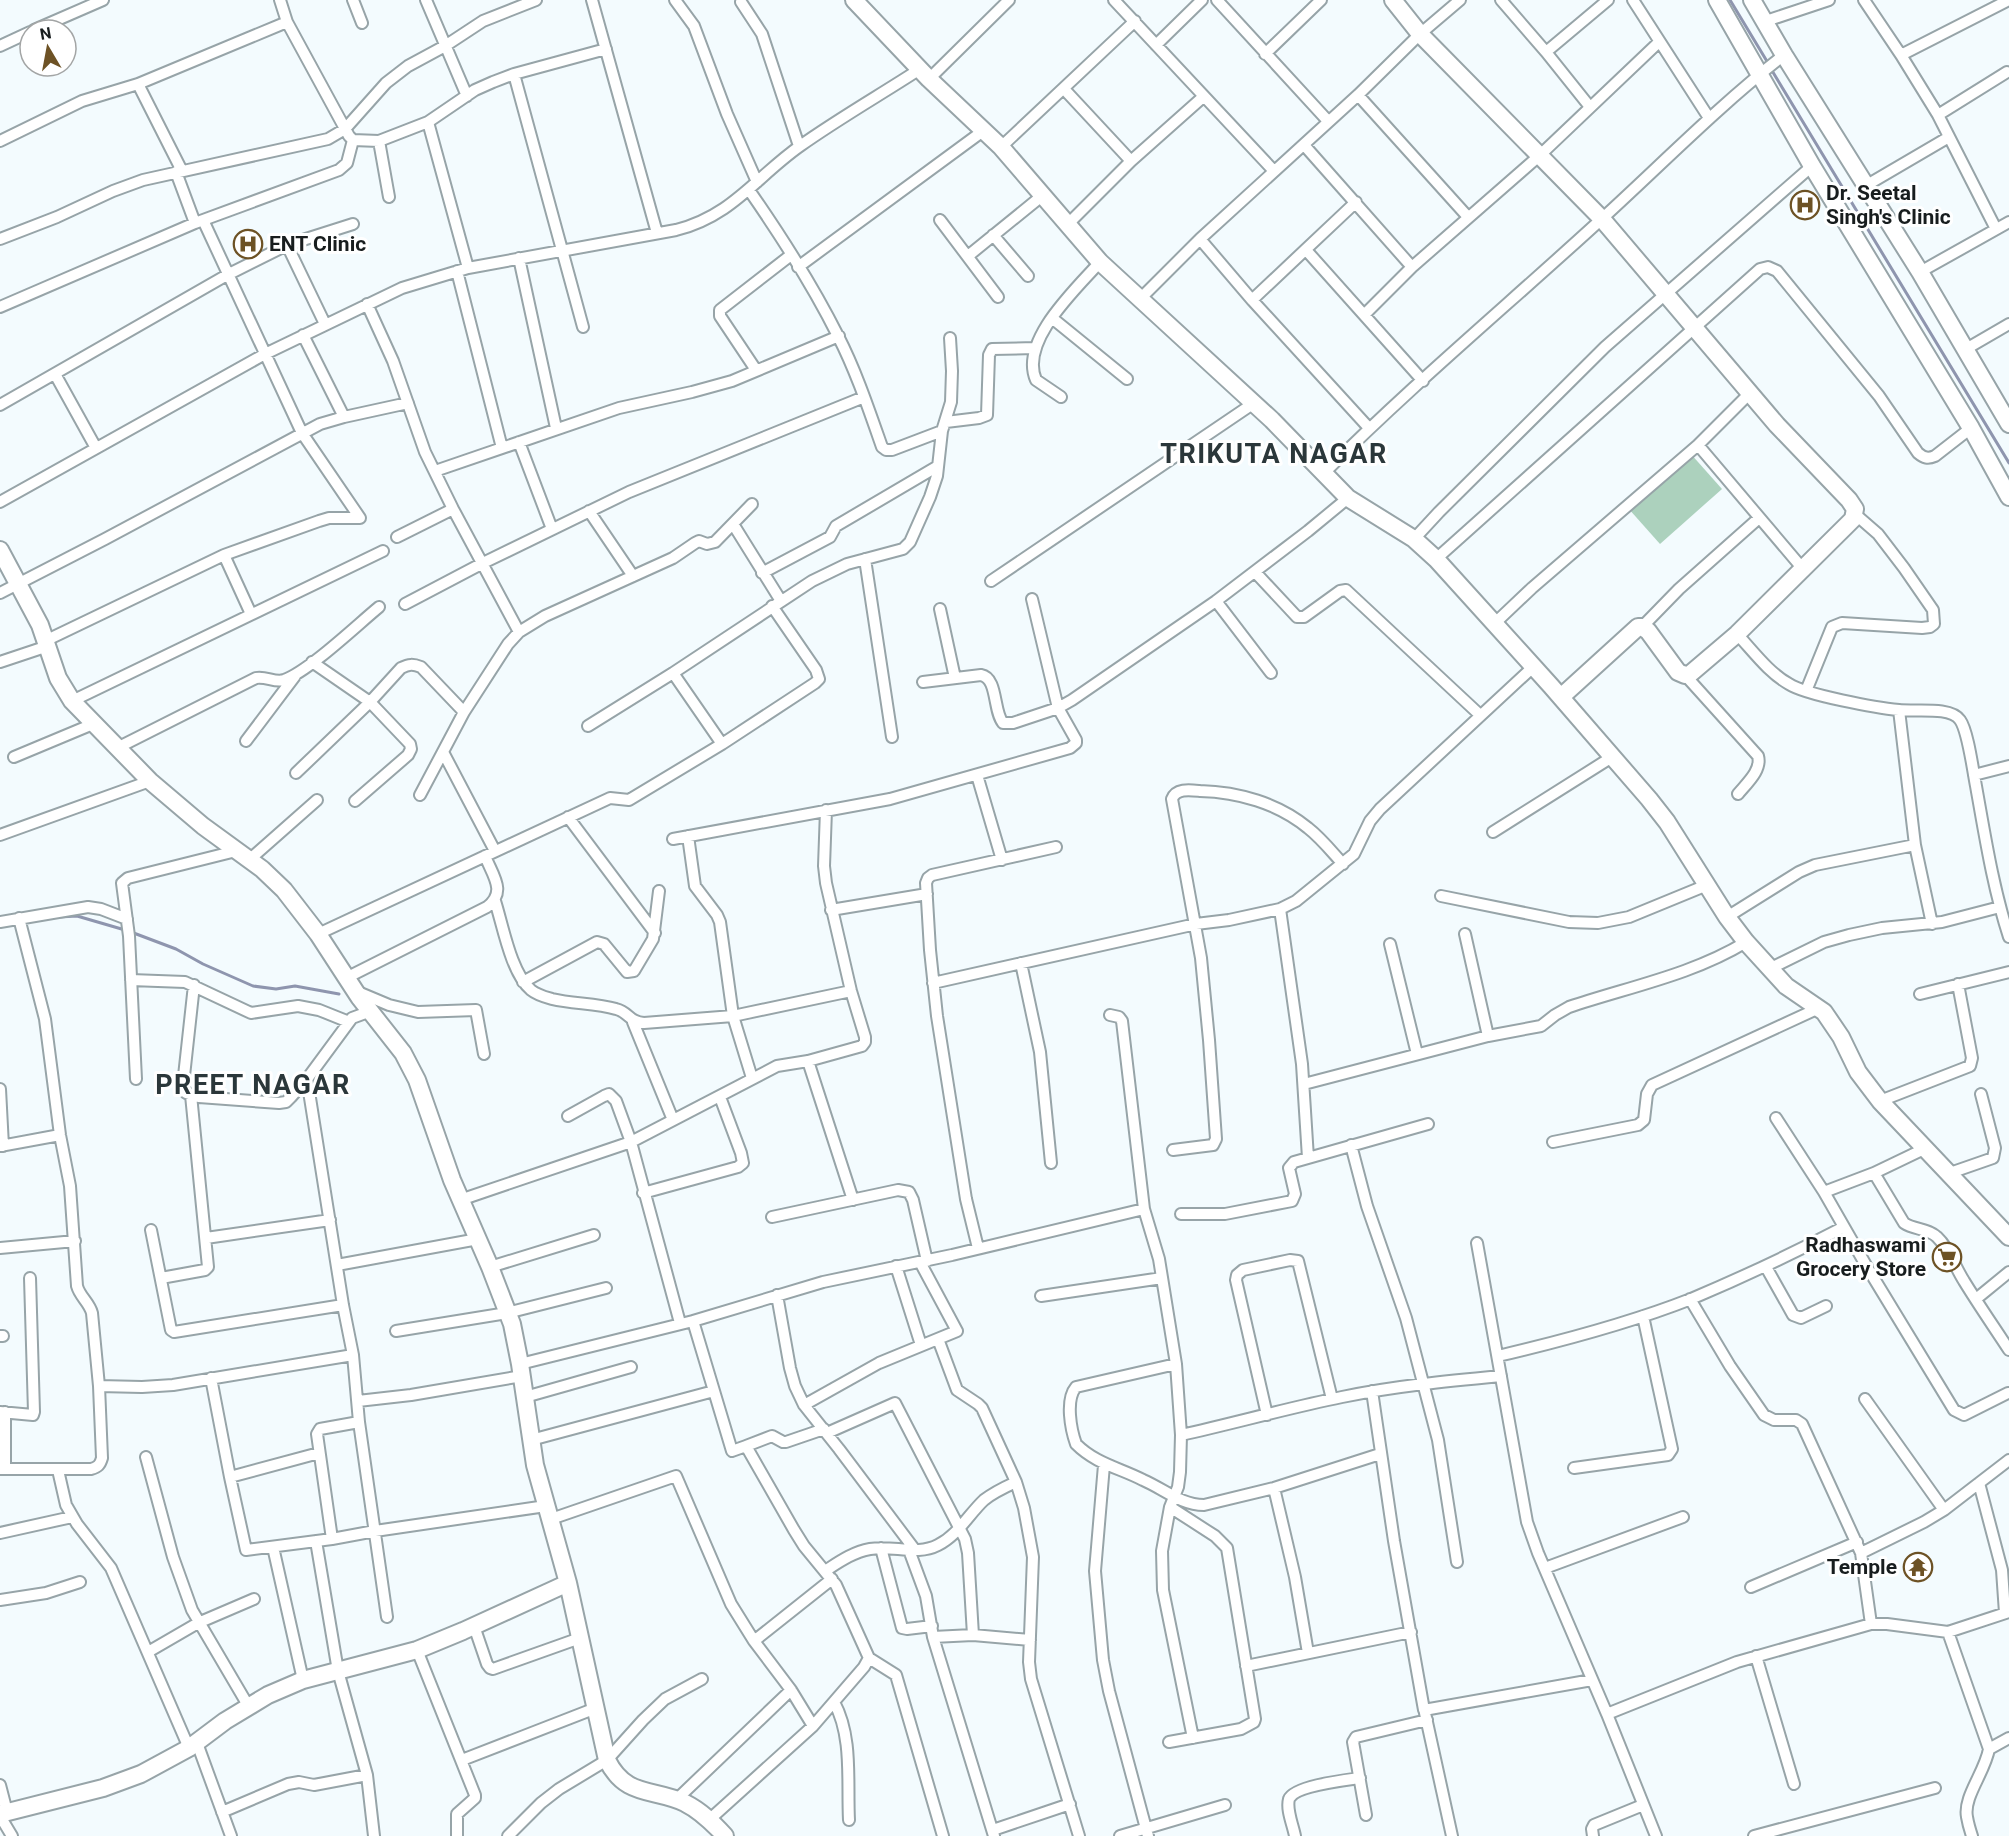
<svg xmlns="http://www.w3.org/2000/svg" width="2009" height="1836" viewBox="0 0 2009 1836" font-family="Roboto,sans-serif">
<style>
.green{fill:#acd1bd}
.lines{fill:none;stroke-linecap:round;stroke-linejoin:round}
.stream{stroke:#8e95ae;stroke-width:3}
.street-casing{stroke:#97a4a8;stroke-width:14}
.secondary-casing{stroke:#97a4a8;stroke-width:20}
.street{stroke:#fff;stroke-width:10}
.secondary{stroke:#fff;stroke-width:16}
.labels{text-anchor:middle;stroke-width:6;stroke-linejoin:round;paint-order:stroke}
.poi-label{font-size:21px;font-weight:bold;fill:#181d1e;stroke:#fff;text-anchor:start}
.district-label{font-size:27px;font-weight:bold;letter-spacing:1.5px;fill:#2b373a;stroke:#fff}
</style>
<rect width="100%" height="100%" fill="#f3fbfe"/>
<!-- green -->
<path class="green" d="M1690,453l32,36 -62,55 -32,-36z"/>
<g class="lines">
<!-- stream -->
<path class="stream" d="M1730,0l38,63
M1771,69l238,394
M59,917l18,-1 48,14
M131,932l45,17 27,15 50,22 23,3 19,-3 44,8"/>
<!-- street casing -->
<g class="street-casing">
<path id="street" d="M280,0l7,22 62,114 4,4 26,1 49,-19 47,-32 18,-8 21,-8 92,-25
M353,0l9,23
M426,0l41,96
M592,0l65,233
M675,0l19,26 33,88 30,68
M1114,0l160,171
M1217,0l111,121
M1501,0l45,52 44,55
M1633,0l76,118
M1864,0l37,55 37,60 58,114
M741,2l21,32 37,112
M1766,21l63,-21
M34,30l69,-30
M1156,45l46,-45
M0,46l30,-14
M1546,52l62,-52
M1265,54l56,-54
M1901,55l108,-55
M514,74l69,253
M929,79l80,-79
M138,84l44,87
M1064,89l67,72
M1358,95l110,122
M1938,115l69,-43
M428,122l40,146
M0,141l82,-40 56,-17 149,-62
M379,141l10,56
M1304,145l108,122
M1001,147l134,-126
M176,172l19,51
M1867,185l82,-48
M749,190c32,46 64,96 89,146 18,35 31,74 44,111l4,3h6l50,-19
M940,220l58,77
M1068,224l63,-63 72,-64
M993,235l35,41
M0,239l57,-22 56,-26 30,-11 185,-41 17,-10 41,-46 22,-17 37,-20 38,-25 53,-21
M1200,239l52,61 117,128
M287,245l38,79
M1306,250l117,131
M968,256l75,-61
M519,258l37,170
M798,267l185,-136
M457,271l45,177
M1920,272l89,-50
M1140,299l60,-60 158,-144 62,-61 40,-34
M1252,300l104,-98
M367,304l26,57 32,91 28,57 66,123
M0,307l195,-84 144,-53 8,-7 6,-23
M1365,314l47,-47 127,-111 120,-114
M1052,318l75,61
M303,335l41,82
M1966,349l43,-25
M756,370l-36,-54v-6l71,-55
M55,374l41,74
M1061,397l-25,-17c-17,-39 40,-91 64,-118
M0,405l227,-130 60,-30 66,-21
M946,422l33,-4 8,-3 2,-60 3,-6 43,-1
M519,442l33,87
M1698,445l105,124
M435,471l184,-63 73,-16 40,-11 107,-45
M1323,474c87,-87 181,-166 272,-249 63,-57 122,-118 189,-170
M0,502l265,-148 137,-66 66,-20 208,-38c56,-14 80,-53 124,-84 38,-27 80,-51 120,-77
M589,511l44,65
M733,524l48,77
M397,537l56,-28
M1414,539l25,-27 166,-165 207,-181
M224,555l27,59
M865,559l27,178
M1436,559l324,-290 8,-2 9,4 102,125 39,57c6,5 10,6 17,3l36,-28
M1255,572l42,45h7l36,-26 6,-1 134,125
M762,573l68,-36 6,-11 102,-60
M991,581l263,-178
M0,593l105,-54 215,-115 24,-7 64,-14
M1216,601l55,72
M405,604l78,-41 146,-71 235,-95
M940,609l15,69
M1494,624l38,-36 166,-143 52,-52
M1642,627l37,-38 80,-71
M1737,634c16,17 32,39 52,50 17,11 88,24 110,26 15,2 52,-4 61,10 8,11 13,51 16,66 9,50 17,102 33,151
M47,640l177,-85 95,-34 10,-3h31l-58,-85 -99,-213
M0,662l48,-16
M312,662l58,40 40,42 1,5 -3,6 -53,46
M673,673l49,71
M1685,675l73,81c4,14 -11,27 -20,38
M923,682l58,-7c17,3 12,36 22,48h10l45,-15 14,-8 144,-99 92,-70 40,-33
M1806,691l26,-64 10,-4 80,5 8,-1 4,-3 -1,-14 -29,-42 -26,-34 -23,-20
M72,701l311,-150
M1899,710l16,135 17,79
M588,726l85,-53 139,-92 35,-17 56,-15 7,-7 20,-45 7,-21 5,-45 9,-29 1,-31 -2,-33
M246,741l49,-65
M119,747l137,-69c10,-2 19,5 28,2 25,-9 73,-55 95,-73
M443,752l52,99
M14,757l79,-33
M296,773l74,-71 31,-34c8,-4 12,-4 20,-1l43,45
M977,775l25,85
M1974,775l35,-9
M420,795l44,-83 44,-68 11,-12 26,-16 128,-58 22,-15 4,-2 8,3 8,-2 37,-38
M568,817l87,116
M1493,832l119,-75
M0,835l150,-54
M688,836l7,50 22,29 3,7 13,94 19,62
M673,839l217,-40 180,-51 6,-5v-3l-18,-32 -26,-109
M249,860l68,-60
M1441,896l128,26 29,1 31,-6 78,-32
M495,901c8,25 16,72 36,89 6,5 14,7 21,9 21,5 44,4 64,10 13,3 13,13 28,14l89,-7 118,-25
M1280,909l22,155 6,94
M831,910l96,-16
M1727,917l72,-45 16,-7 100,-20
M0,922l88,-15 13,2 26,10
M318,934l292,-136 19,2 93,-56 93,-61 4,-4 -3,-9 -44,-64
M1465,934l23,102
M1390,944l27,110
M1021,963l19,89 11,111
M1769,969l55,-27 25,-7 33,-7 60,-6 58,-15
M346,978l141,-71c20,-15 6,-31 -2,-51
M131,980l54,2 66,31 47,-7 21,4 30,12
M523,982l74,-40 7,2 23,28 7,-1 19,-32 6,-48
M933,983l263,-59 33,-4 51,-11 16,-8 58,-47 16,-33 10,-12 153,-142
M194,985l-11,100 3,8 13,4 80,6 7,-1 5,-5 16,-18 45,-61 19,-7
M358,992l31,13 29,7 58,-2 8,44
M1920,994l89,-22
M1110,1015l9,2 3,4 22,188 15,50 17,105 5,71 -1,37 -2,15 -8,20 -8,44 1,39 30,148
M633,1022l40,98
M808,1061l45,139
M136,1079l-7,-143 -7,-53 6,-5 108,-27
M307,1079l36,226 10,50 6,67 28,195
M1304,1084l184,-48 53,-10 14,-11 14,-8c59,-20 123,-32 177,-65
M0,1089l3,57
M1880,1101l90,-35 2,-8 -14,-74
M568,1116l36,-20 5,-2 7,7 15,41 49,181
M1776,1118l48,74 43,75 87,143 10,5 44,-22
M1553,1142l85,-17 6,-5 3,-26 5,-9 167,-77
M1351,1145l16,61 39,112 32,122 19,122
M0,1146l60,-11
M1173,1150l40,-5 3,-6 -7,-99 -8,-82 -29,-159c4,-11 18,-9 28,-8 38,1 78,12 108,37 13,10 24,24 35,36
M1874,1173l30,50c10,7 24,5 33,14 12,11 18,30 27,44 14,23 30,46 45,69
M1947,1174l46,-16 2,-10 -14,-54
M1824,1192l50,-19 50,-24
M643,1193l95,-26 5,-4 -2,-10 -21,-56
M460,1200l171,-58 146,-76 31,-5 54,-15 3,-4v-5l-14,-46 -25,-108 -2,-17 2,-56
M1181,1214h44l67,-13 3,-7 -6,-26 5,-6 134,-38
M772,1217l126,-27 11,2 4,8 14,61
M151,1230l20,100 3,2 169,-27
M206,1238l124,-18
M1477,1243l50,279 11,31 69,161 49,122
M0,1248l75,-7
M978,1248l-12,-49 -29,-183 -7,-66 -4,-67 2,-5 4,-3 124,-28
M337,1265l141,-26
M896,1266l25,79
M490,1267l104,-32
M1766,1267l27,48 8,3 25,-12
M161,1278l44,-8 3,-3 -17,-172
M777,1295l13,73 5,18 9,19 35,44 76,101
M1041,1296l121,-18
M1690,1299l40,67 34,49 10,5h22l6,4 59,129 10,71
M1976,1299l33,-27
M693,1321l39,130 14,-5 48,84 10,16 32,39 33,73 27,17 47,161
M396,1331l111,-18 99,-25
M0,1336h3
M1498,1356c64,-15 132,-33 193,-57 52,-22 103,-46 153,-72
M520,1364l173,-43 130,-39 129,-27 192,-46
M1176,1364l-100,23c-11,13 -5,43 0,57 20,20 44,24 67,36 21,9 38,25 61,25l70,-17 106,-34
M211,1378l19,99 16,73 86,-11 43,-8 171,-25
M99,1386l43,1 31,-2 180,-30
M1372,1391l22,150 30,169 168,-30
M525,1397l106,-30
M1865,1399l79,111 65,-50
M358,1401l53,-6 111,-19
M804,1405l75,-42 78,-32 -37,-69
M0,1412l33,3 1,-3 -4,-134
M5,1412v57
M1267,1415l-31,-135 1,-5 6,-5 47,-10 8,1 34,138
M827,1433l68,-30 70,136 3,14 5,82
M1181,1435c54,-12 107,-27 161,-38 53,-11 106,-16 159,-21
M531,1440l183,-49
M746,1446l26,-10 11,6h3l38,-13
M146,1457l27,100 19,53 57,97
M1104,1465l-9,106 8,89 6,31 39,145
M1574,1468l94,-13 4,-6 -29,-133
M0,1469h91c7,-2 9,-4 11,-11l-3,-72 -7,-73c-3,-11 -12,-16 -15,-27l-7,-100 -10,-51 -15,-116 -26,-101
M58,1470l8,35 11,19 34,44 78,180
M230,1477l89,-24
M1016,1482l8,26 9,49 -4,105 2,17 48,157
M1979,1483l23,87 3,43
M1274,1488l21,89 13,76
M551,1519l125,-43 55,128 23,37 37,49 22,36
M0,1533l72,-16
M332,1539l-15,-105 3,-5 39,-7
M316,1541l22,130 29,104 7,61
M273,1547l30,133
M881,1548l21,80 5,1 25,-3
M909,1550l17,46 7,41 61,199
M1861,1553l63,-31 20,-12
M1545,1568l138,-51
M825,1571c14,-9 28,-19 45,-22 23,-4 47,7 68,-4 20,-10 31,-31 46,-45 10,-8 21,-13 32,-18l-34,-74 -4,-4 -21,-14 -19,-51
M1751,1587l106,-45
M0,1600l46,-7 34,-11
M474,1626l13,38 3,4 3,1 87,-31
M1948,1632l41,117
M933,1637l40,-2 57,5
M754,1641l78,-62
M417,1650l58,145v3l-18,16v22
M148,1652l50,-29 56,-24
M1756,1656l38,128
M1246,1666l165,-34
M834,1702c19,35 13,79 15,118
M1425,1713l27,123
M1607,1714l130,-52 134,-38h16l61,8 61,-20
M1169,1742l72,-13 13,-7 1,-3 -28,-171 -12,-12 -45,-29
M197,1743l34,93
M462,1760l134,-52
M0,1785l7,27
M676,1800l115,-110
M222,1812l66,-28 11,-2 15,3 53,-10
M1366,1815l-13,-73 3,-5 71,-17
M0,1816l12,20
M709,1820l104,-94 51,-59 5,-9
M993,1830l77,-26
M508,1836l33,-33 18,-14 48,-29 36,-40 22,-21 37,-20
M1120,1836l105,-31
M1295,1836c-2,-11 -9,-26 -6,-37 5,-13 57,-19 71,-21
M1593,1836l-1,-7 2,-4 49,-20
M1754,1836l181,-48
M1972,1836c-2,-6 -4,-13 -5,-19 -4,-20 18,-45 22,-68l20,-11"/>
</g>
<!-- secondary casing -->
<g class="secondary-casing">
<path id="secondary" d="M854,0l75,79 72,68 99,115 172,158 76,78 66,41 22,20 115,127 98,113 18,23 60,95 19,25 40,44 38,26 17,25 17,35 22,29 129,136
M1393,0l27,34 182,185 175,206 72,75 6,9 -2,10 -4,4 -112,111 -47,40 -5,1 -7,-3 -30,-41 -6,-4h-4l-77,70
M1717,0l95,166 159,262 38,69
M1752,0l32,55 136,217 89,152
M0,550l40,75 18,53 14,23 78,80 53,45 59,43 22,21 34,44 41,63 44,56 14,27 35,100 38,87 22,57 8,40 15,101 33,118 39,177c19,38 46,28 78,43 16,8 28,20 40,33
M0,1814l103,-26 38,-14 48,-26 36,-27 43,-26 35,-15 114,-30 46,-19 105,-48"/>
</g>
<!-- street -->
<use href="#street" class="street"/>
<!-- secondary -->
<use href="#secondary" class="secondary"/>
</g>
<!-- icons -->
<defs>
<g id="hospital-ring" transform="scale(1.5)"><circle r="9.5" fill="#fff" stroke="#6d5225" stroke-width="1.5"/><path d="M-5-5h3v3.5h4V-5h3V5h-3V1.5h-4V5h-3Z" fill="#6d5225"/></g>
<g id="supermarket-ring" transform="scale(1.5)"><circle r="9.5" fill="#fff" stroke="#6d5225" stroke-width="1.5"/><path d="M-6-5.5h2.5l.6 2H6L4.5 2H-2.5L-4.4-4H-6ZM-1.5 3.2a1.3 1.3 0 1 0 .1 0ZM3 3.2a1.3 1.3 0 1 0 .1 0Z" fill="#6d5225"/></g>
<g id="temple-ring" transform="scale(1.5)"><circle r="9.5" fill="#fff" stroke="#6d5225" stroke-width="1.5"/><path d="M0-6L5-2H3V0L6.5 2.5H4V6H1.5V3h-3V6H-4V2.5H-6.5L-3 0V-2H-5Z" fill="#6d5225"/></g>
</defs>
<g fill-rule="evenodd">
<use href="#hospital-ring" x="1805" y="205"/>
<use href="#hospital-ring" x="248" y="244"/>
<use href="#supermarket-ring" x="1947" y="1257"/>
<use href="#temple-ring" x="1918" y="1567"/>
</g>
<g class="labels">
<!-- poi labels -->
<g class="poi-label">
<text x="1826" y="200">Dr. Seetal<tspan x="1826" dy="24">Singh's Clinic</tspan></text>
<text x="269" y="251">ENT Clinic</text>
<text x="1926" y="1252" text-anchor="end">Radhaswami<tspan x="1926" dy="24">Grocery Store</tspan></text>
<text x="1897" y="1574" text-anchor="end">Temple</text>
</g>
<!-- district labels -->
<g class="district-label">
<text x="1274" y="463">TRIKUTA NAGAR</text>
<text x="253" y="1094">PREET NAGAR</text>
</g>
</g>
<!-- north arrow -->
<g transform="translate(48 48) rotate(350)"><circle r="28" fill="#ffffff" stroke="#a3a5a5" stroke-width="1.5"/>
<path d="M0-4.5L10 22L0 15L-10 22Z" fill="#6d5225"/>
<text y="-9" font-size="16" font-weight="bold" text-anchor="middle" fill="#181d1e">N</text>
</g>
</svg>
